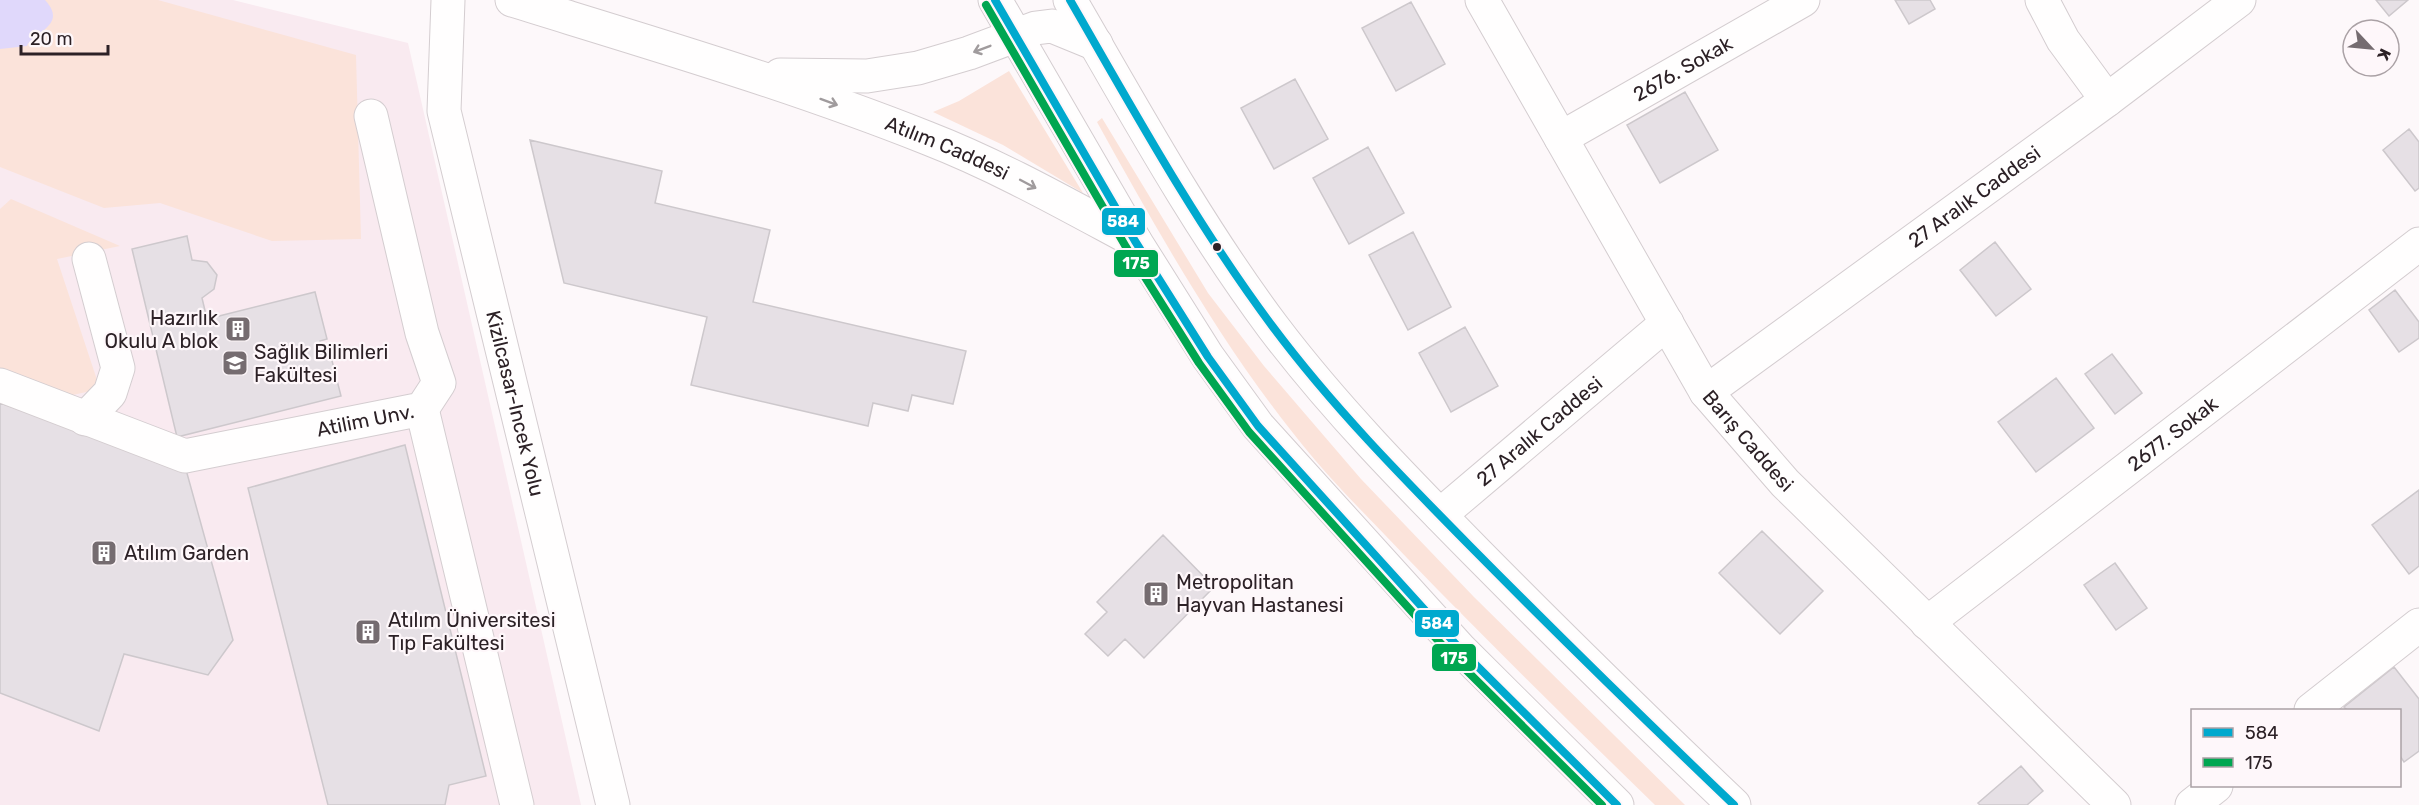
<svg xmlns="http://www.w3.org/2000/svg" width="2419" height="805" viewBox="0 0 2419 805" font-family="Rubik,sans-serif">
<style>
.built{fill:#f9eaf0}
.green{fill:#fbe3da}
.water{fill:#e0d8fb}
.building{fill:#e6e0e5;stroke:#cdc8cc;stroke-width:1.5}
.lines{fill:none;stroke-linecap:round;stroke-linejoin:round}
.minor-casing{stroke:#d4cdd0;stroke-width:35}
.major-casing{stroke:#d4cdd0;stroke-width:35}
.minor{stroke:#fffefe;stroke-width:33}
.major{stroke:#fffefe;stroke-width:33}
.bus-1-casing{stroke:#fef7fa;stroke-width:12}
.bus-2-casing{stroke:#fef7fa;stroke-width:12}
.bus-1{stroke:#00a9ce;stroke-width:8}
.bus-2{stroke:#00a651;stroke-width:8}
.oneway{stroke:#a09b9d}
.bus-dot{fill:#2c2126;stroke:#fef7fa;stroke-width:2}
.labels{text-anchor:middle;stroke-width:4.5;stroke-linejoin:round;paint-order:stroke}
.street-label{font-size:20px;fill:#2c2126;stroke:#fef7fa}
.poi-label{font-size:20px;fill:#2c2126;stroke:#fef7fa;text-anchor:start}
.line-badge{stroke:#fef7fa;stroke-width:2}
.badge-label{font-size:16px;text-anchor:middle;font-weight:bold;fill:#fff}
</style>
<rect width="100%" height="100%" fill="#fdf8fa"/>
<!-- built -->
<path class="built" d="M0,0h233l175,43 173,762h-581z"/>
<!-- green -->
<path class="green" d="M0,0h158l198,55 5,184 -89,2 -112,-38 -56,5 -104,-41z
M1009,71l74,122 -80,-48 -70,-33 26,-11z
M1102,118l106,175 56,73 97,113 113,118 211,208h-30c-83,-81 -166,-162 -247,-246 -31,-33 -64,-65 -93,-99 -87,-103 -153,-221 -218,-338z
M11,199l109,47 -63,13 43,130 -32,7 -68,-26v-161z"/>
<!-- water -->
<path class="water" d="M0,0h45c23,25 -10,31 -18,46l-27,3z"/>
<!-- building -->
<path class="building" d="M1895,0h35l5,9 -26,15z
M2376,0h32l-19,16z
M1411,2l34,62 -49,27 -34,-63z
M1295,79l33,60 -54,30 -33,-61z
M1685,92l33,58 -58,33 -33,-58z
M2409,129l10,13v46l-4,3 -32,-41z
M530,140l132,31 -7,32 115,27 -17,72 213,49 -13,53 -41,-9 -4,16 -35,-8 -5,23 -177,-41 16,-68 -143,-34z
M1368,147l36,66 -55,31 -36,-66z
M1413,232l38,75 -43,23 -39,-75z
M187,236l5,24 15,2 10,13 -3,14 -12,9 5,21 108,-27 12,47 -7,2 2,10 7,-2 12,47 -164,41 -45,-188z
M1995,242l36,47 -35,27 -36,-46z
M2395,290l24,32v16l-20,14 -30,-42z
M1465,327l33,59 -47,26 -32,-59z
M2112,354l30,39 -27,21 -30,-40z
M2056,378l38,50 -58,44 -38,-50z
M0,403l185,63 48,174 -25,35 -84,-21 -25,77 -99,-38z
M405,445l81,331 -37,9 -4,20h-117l-80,-317z
M2419,490v76l-10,8 -37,-49z
M1762,531l61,60 -43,43 -61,-61z
M1163,535l51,52 -70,71 -19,-19 -17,17 -23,-22 22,-22 -10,-10z
M2115,563l32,45 -31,22 -32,-45z
M2394,667l25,32v52l-15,11 -4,-6v-46h-53l-3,-3z
M2021,766l22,25 -16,14h-47l-2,-2z"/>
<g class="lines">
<!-- minor casing -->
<g class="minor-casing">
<g id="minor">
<path id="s1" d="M448,0l-4,111 169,694"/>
<path id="s2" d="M512,0c139,43 279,84 415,138 72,28 139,66 208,103"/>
<path id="s3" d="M1482,0l224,392 79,91 329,322"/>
<path d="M2042,0l21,40 44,60"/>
<path d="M780,75l87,1 51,-8 51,-15 67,-25 16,-2 44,18"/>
<path id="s4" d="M1561,138l242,-138"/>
<path id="s5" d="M0,385l185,71 237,-47 17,-26 -17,-50 -51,-217"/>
<path id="s6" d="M1706,392l401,-292 132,-100"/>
<path d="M422,409l95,396"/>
<path d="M85,419l25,-26 8,-25 -29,-109"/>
<path id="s7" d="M1440,515l227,-192"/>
<path id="s8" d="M1927,623l492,-379"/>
<path d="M2311,710l108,-85"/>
<path d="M2192,805l24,-19"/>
</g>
</g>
<!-- major casing -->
<g class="major-casing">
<path id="major" d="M995,0l140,241 73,116 50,69 203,224 156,155
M1070,0c64,110 126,224 203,327 62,82 133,154 205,227 84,85 169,168 256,251"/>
</g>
<!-- minor -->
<use href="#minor" class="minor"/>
<!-- major -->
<use href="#major" class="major"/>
<!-- bus-1 casing -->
<g class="bus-1-casing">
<path id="bus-1" d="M995,0l140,241 73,116 50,69 203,224 156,155
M1070,0c64,111 126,224 203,327 59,79 128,149 197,219 87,88 175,174 264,259"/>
</g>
<!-- bus-2 casing -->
<g class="bus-2-casing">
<path id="bus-2" d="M986,5l140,242 73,116 50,69 204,225 149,148"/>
</g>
<!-- bus-1 -->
<use href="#bus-1" class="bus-1"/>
<!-- bus-2 -->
<use href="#bus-2" class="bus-2"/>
</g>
<!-- one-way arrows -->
<defs><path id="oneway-shaft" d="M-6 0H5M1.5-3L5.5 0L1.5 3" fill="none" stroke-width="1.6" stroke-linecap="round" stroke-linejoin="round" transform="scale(1.5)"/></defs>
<g class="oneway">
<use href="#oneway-shaft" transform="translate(982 49) rotate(159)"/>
<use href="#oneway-shaft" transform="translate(829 102) rotate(20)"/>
<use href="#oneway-shaft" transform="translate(1028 184) rotate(28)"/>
</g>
<!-- icons -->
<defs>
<g id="building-square" transform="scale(1.35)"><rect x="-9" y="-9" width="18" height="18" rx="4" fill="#756c70" stroke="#fef7fa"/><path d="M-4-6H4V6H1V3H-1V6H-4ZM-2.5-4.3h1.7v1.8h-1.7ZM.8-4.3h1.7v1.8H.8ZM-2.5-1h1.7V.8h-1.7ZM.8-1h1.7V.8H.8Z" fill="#fff"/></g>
<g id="school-square" transform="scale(1.35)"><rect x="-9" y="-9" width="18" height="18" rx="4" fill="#756c70" stroke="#fef7fa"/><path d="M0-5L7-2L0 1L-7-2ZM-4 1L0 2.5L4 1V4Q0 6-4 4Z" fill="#fff"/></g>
</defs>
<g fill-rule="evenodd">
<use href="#building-square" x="238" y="329"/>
<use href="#school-square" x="235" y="363"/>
<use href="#building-square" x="104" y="553"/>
<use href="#building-square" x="1156" y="594"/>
<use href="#building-square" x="368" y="632"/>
</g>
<!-- markers -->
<circle class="bus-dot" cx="1217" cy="247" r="5"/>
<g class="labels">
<!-- street labels -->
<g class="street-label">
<text dy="7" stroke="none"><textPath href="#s4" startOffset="140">2676. Sokak</textPath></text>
<text dy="7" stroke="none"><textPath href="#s2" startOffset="460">Atılım Caddesi</textPath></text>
<text dy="7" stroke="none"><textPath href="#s6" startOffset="332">27 Aralık Caddesi</textPath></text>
<text dy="7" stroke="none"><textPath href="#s1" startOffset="412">Kizilcasar-Incek Yolu</textPath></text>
<text dy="7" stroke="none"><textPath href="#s5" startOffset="382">Atilim Unv.</textPath></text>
<text dy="7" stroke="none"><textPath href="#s7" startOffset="130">27 Aralık Caddesi</textPath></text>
<text dy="7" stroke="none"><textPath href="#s8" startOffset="310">2677. Sokak</textPath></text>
<text dy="7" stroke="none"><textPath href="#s3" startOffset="516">Barış Caddesi</textPath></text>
</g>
<!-- poi labels -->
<g class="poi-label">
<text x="218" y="325" text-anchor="end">Hazırlık<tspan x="218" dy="23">Okulu A blok</tspan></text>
<text x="254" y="359">Sağlık Bilimleri<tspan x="254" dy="23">Fakültesi</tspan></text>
<text x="124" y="560">Atılım Garden</text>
<text x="1176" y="589">Metropolitan<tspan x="1176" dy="23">Hayvan Hastanesi</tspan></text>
<text x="388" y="627">Atılım Üniversitesi<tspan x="388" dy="23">Tıp Fakültesi</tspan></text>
</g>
</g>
<g class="line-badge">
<rect x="1101" y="207" width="45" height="29" rx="6" fill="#00a9ce"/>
<rect x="1113" y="249" width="46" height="29" rx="6" fill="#00a651"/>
<rect x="1414" y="609" width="46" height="29" rx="6" fill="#00a9ce"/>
<rect x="1431" y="643" width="46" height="29" rx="6" fill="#00a651"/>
</g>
<g class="badge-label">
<text x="1123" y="227">584</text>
<text x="1136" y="269">175</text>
<text x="1437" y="629">584</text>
<text x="1454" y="664">175</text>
</g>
<!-- legend -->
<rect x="2191" y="709" width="210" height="78" fill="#fef7fa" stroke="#aaa1a5" stroke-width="1.5"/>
<rect x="2203" y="728" width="30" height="9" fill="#00a9ce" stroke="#aaa1a5" stroke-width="1.5"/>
<text x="2245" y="739" font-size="18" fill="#2c2126">584</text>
<rect x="2203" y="758" width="30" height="9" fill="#00a651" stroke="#aaa1a5" stroke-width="1.5"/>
<text x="2245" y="769" font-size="18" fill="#2c2126">175</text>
<!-- north arrow -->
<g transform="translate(2371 48) rotate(116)"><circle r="28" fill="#fef7fa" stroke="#aaa1a5" stroke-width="1.5"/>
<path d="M0-4.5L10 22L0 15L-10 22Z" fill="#756c70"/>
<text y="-9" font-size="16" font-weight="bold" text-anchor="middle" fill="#2c2126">K</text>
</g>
<!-- scale -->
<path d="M21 45v9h87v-9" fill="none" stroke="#2c2126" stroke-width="3"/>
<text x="30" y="45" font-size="18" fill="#2c2126" stroke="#fef7fa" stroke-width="4.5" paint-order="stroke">20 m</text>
</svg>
